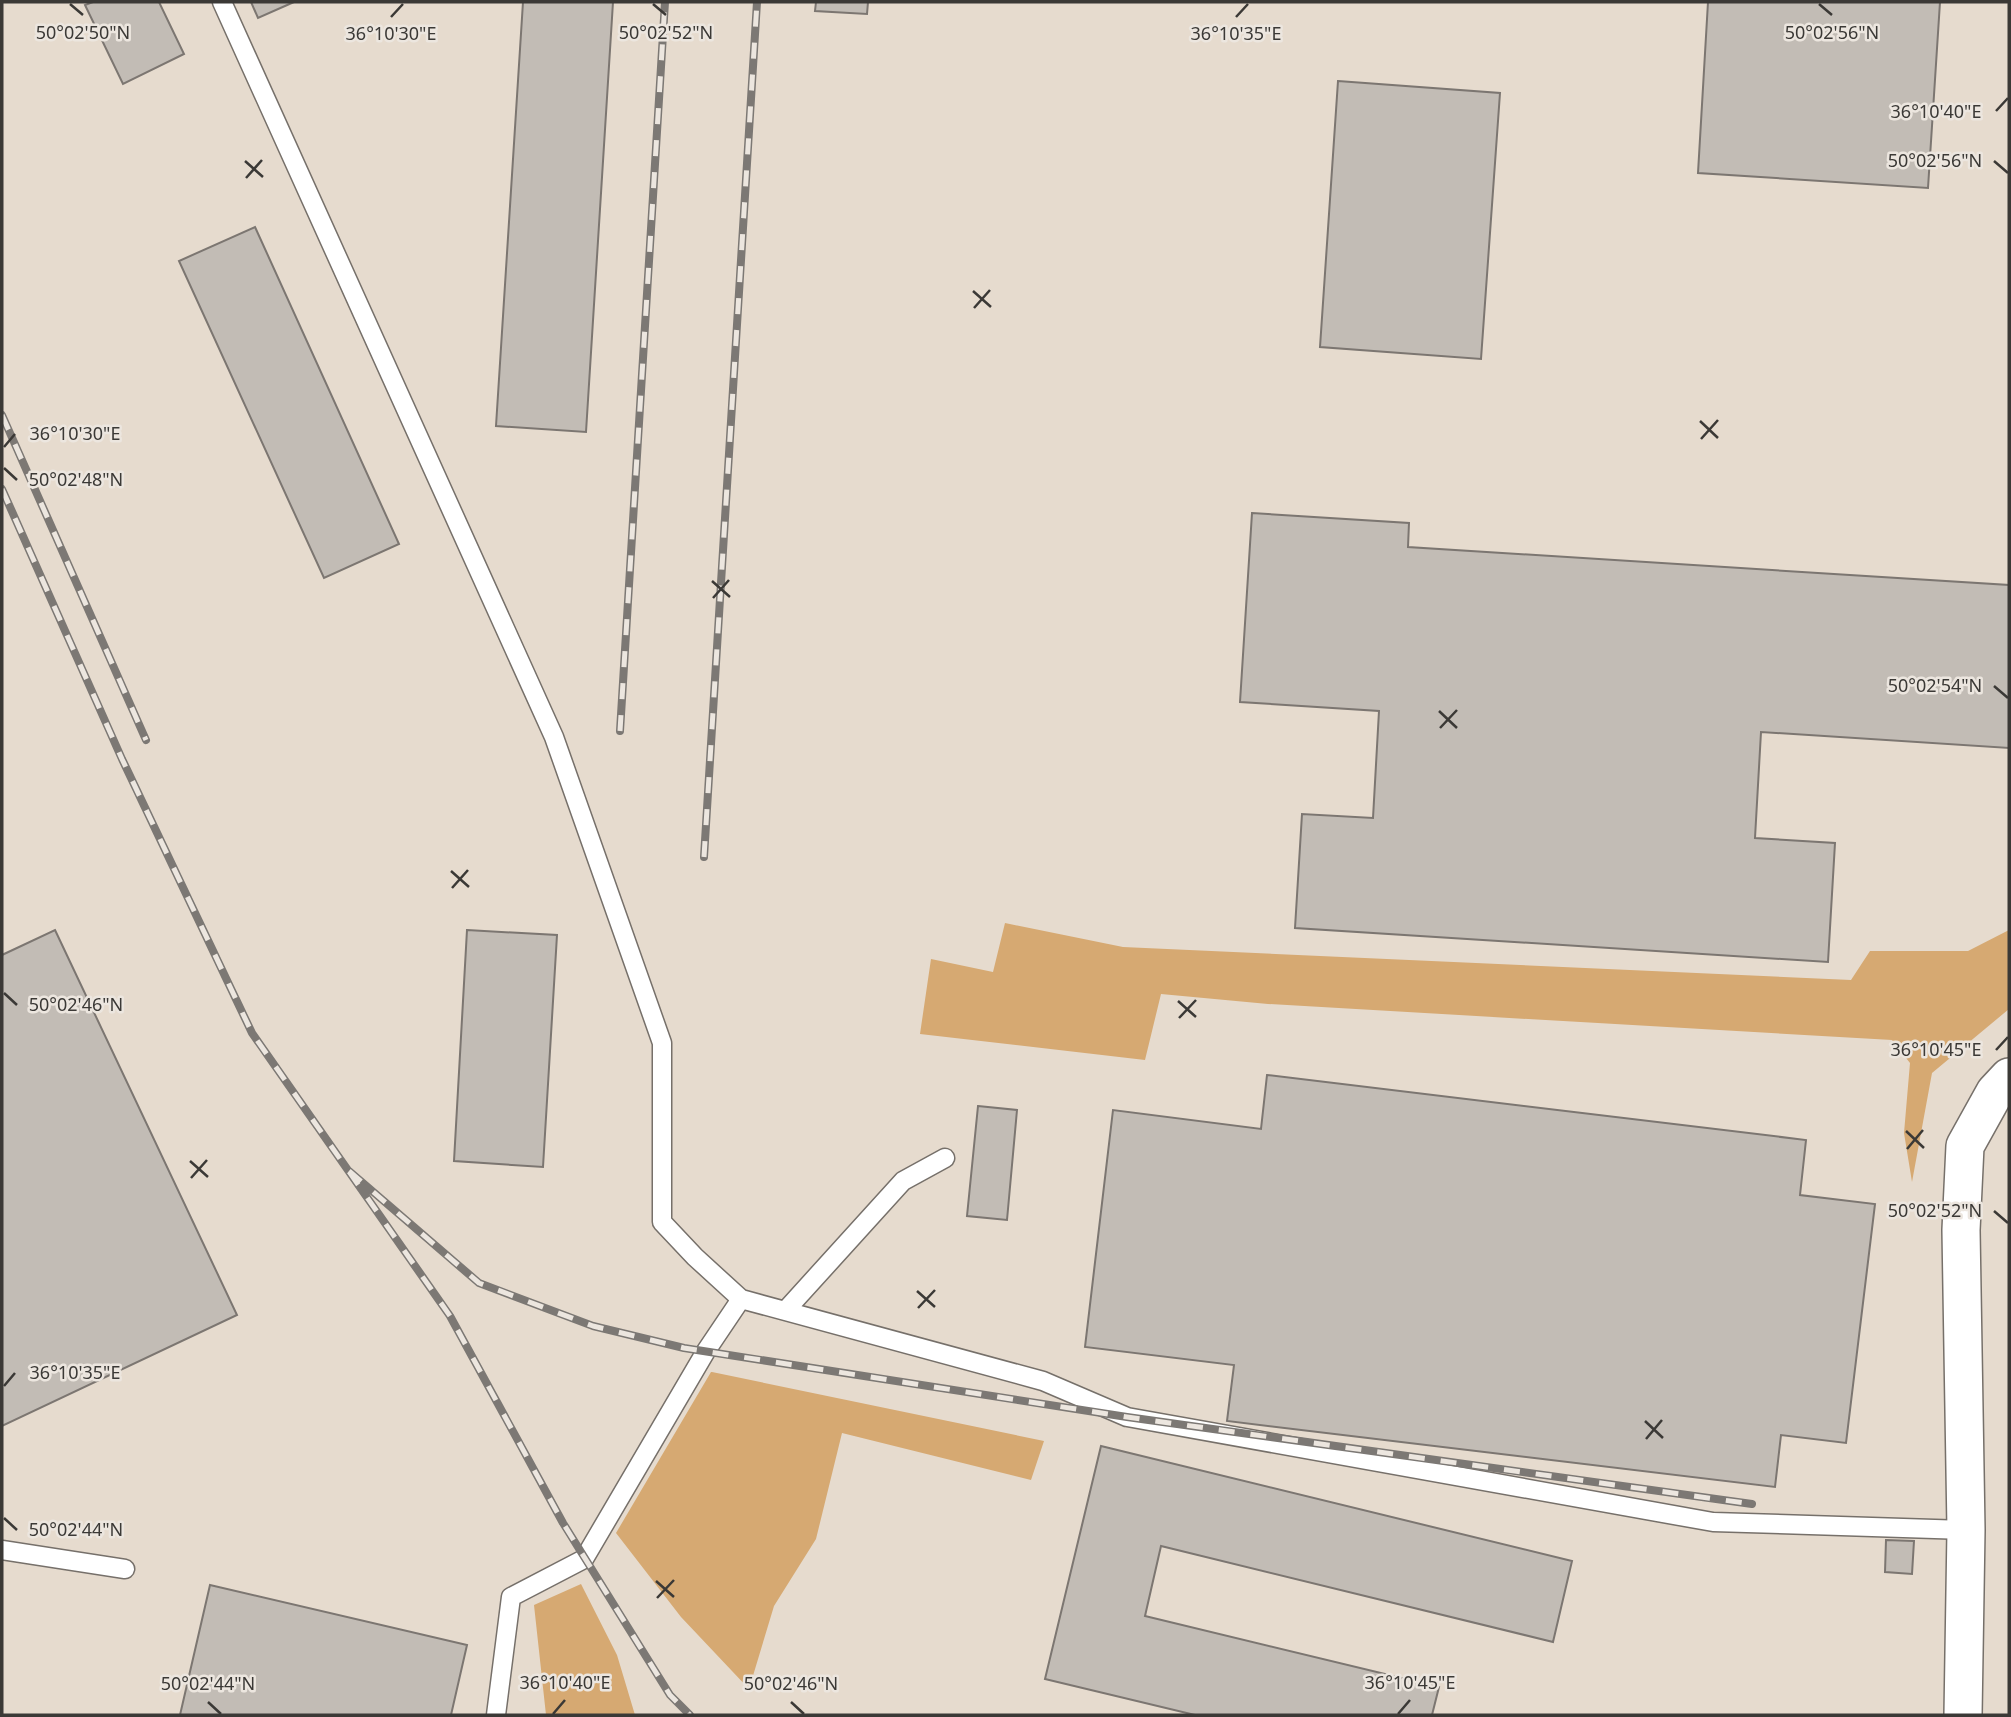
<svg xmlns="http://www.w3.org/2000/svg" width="2011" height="1717" viewBox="0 0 2011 1717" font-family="'Noto Sans',sans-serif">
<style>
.built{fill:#e6dbce}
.forest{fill:#d6a972}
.building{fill:#c2bcb5;stroke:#7c7671;stroke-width:2}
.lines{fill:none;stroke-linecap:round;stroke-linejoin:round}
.service-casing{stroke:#76706a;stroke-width:21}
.minor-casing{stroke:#76706a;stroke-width:40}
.service{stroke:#fff;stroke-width:18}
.minor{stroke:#fff;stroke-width:37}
.rail-casing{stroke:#7c7874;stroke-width:8}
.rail{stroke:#ece6df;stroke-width:5;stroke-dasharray:16;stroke-linecap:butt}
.ticks{fill:none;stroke:#3b3936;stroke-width:2.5}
.ticks-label{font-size:18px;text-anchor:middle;fill:#3b3936;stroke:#ece6df;stroke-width:5;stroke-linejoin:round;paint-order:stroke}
</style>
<rect width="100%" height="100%" fill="#ece6df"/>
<!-- built -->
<path class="built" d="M2,2h2007v1713h-2007z"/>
<!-- forest -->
<path class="forest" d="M1005,923l118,24 728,33 19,-29h98l41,-21v79l-77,64 -20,109 -8,-49 6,-70 -18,-23 -624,-36 -107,-10 -16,66 -225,-26 11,-75 62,13z
M711,1372h1l332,69 -13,39 -189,-47 -26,106 -42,67 -25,83 -68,-72 -65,-84z
M581,1584l36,71 18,60h-89l-12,-110z"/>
<!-- building -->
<path class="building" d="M93,2h66l25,52 -61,30 -38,-79z
M251,2h43l-36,16z
M523,2h90l-27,430 -90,-6z
M816,2h52l-1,12 -52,-3z
M1708,2h232l-12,186 -230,-15z
M1338,81l162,12 -19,266 -161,-12z
M255,227l144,317 -75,34 -145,-317z
M1252,513l157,10 -1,24 601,38v163l-248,-16 -6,106 80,5 -7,119 -533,-34 7,-114 71,4 6,-107 -139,-9z
M55,930l182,385 -235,111v-471z
M467,930l90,5 -14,232 -89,-6z
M1267,1075l539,65 -6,55 75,9 -29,239 -65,-8 -6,52 -548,-66 7,-56 -149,-18 28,-237 148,19z
M978,1106l39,4 -10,110 -40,-4z
M1101,1446l471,115 -19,81 -392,-96 -16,70 294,71 -7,28h-237l-150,-36z
M1886,1540l28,1 -2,33 -27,-2z
M210,1585l257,60 -16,70h-271z"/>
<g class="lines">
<!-- service casing -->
<g class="service-casing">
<path id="service" d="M222,2l332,735 108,306v179l33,35 46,42 302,82 84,36 586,105 253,8
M786,1310l117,-129 42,-23
M2,1550l123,19
M496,1715l15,-118 73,-38 122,-208 35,-52"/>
</g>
<!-- minor casing -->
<g class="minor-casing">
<path id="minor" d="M1963,1715l3,-185 -5,-300 4,-84 30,-54 14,-15"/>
</g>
<!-- service -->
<use href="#service" class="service"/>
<!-- minor -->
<use href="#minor" class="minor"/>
<!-- rail casing -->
<g class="rail-casing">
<path id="rail" d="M2,415l144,325
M2,489l120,270 130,274 198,283 113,207 107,172 20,20
M620,731l45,-729
M704,857l53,-855
M349,1171l130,112 114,43 91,22 443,69 625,87"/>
</g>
<!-- rail -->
<use href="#rail" class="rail"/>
</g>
<!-- ticks -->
<path class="ticks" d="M70,4l13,11M653,4l13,11M1819,4l13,11M391,17l12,-13M1236,17l12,-13M1996,111l12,-13M245,161l18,16M1994,161l14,12M246,178l16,-18M973,291l18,16M974,308l16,-18M1700,421l18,17M1701,439l17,-19M4,447l11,-13M4,468l13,12M712,581l18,16M713,598l16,-18M1994,686l14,12M1439,711l18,17M1440,728l17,-18M451,871l18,16M452,888l16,-18M4,993l13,12M1178,1001l18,16M1179,1018l17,-18M1996,1050l12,-13M1906,1131l18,17M1907,1149l16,-19M190,1161l18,16M191,1178l16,-18M1994,1211l14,12M917,1291l18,16M918,1308l17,-18M4,1386l11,-13M1645,1421l18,17M1646,1439l16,-19M4,1518l13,12M656,1581l18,16M657,1598l17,-18M208,1702l13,12M791,1702l13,12M553,1714l12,-14M1398,1714l12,-14"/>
<g class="ticks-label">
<text x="1832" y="39">50°02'56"N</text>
<text x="83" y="39">50°02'50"N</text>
<text x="666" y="39">50°02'52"N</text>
<text x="391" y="40">36°10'30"E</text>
<text x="1236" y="40">36°10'35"E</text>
<text x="1936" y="118">36°10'40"E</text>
<text x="1935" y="167">50°02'56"N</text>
<text x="75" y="440">36°10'30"E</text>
<text x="76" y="486">50°02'48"N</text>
<text x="1935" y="692">50°02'54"N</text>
<text x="76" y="1011">50°02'46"N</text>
<text x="1936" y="1056">36°10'45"E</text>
<text x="1935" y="1217">50°02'52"N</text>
<text x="75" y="1379">36°10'35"E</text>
<text x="76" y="1536">50°02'44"N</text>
<text x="565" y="1689">36°10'40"E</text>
<text x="1410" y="1689">36°10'45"E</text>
<text x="208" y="1690">50°02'44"N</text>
<text x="791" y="1690">50°02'46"N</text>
</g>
<!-- border -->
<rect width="2011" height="1717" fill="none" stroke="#3b3936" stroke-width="7"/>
</svg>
